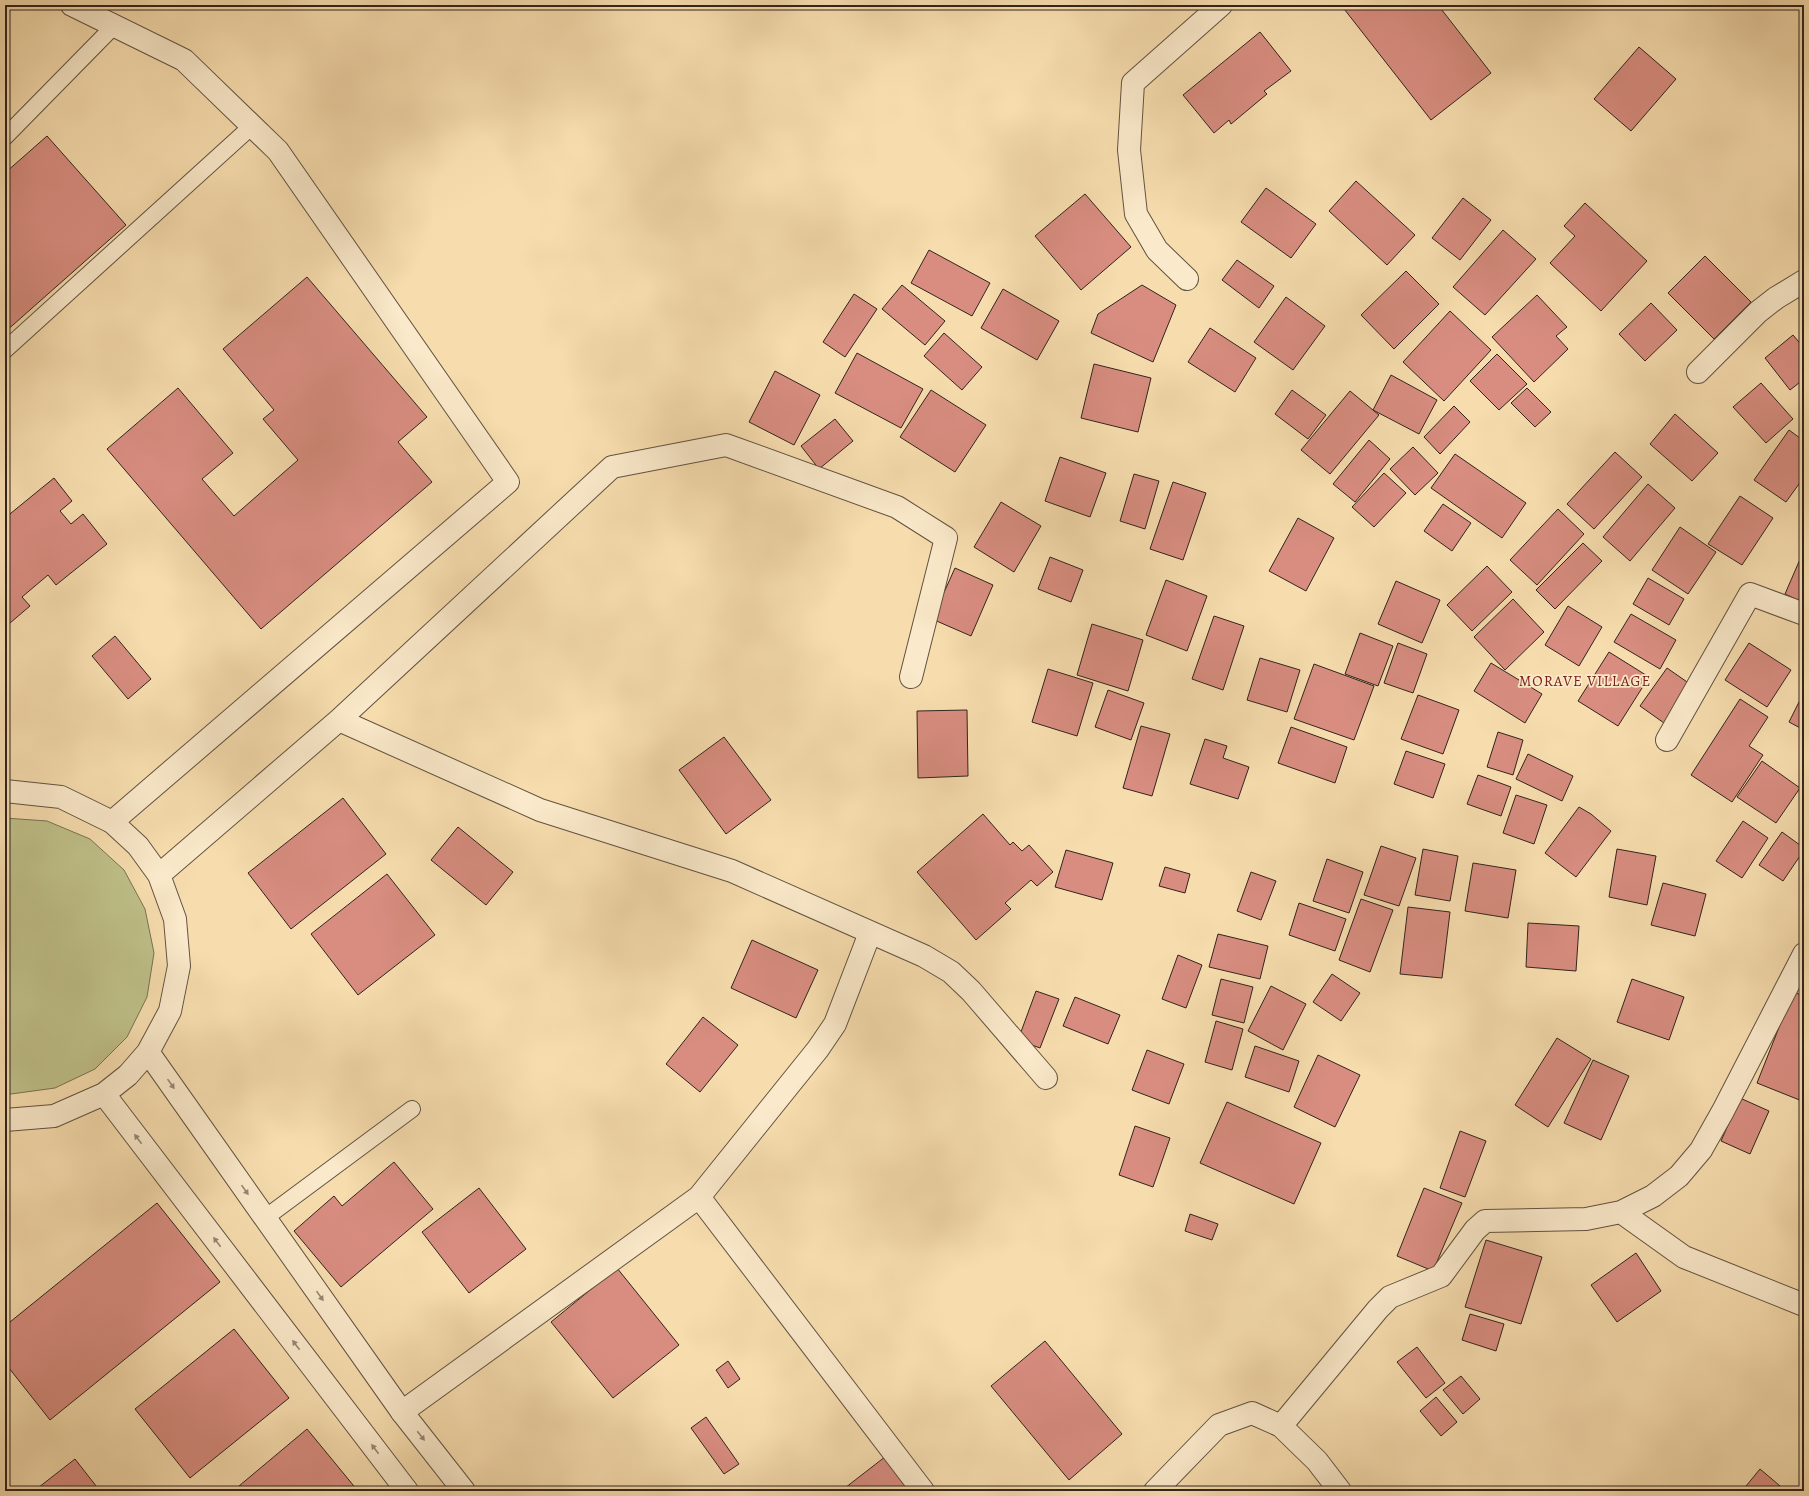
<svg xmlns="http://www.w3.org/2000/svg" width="1809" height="1496" viewBox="0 0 1809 1496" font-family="Alegreya,serif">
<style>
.green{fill:#bfc089;stroke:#787253}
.building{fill:#d88d80;stroke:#31241d}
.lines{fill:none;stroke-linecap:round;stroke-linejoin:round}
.service-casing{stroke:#625241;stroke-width:18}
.minor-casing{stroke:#625241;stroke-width:24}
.tertiary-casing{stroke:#625241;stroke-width:24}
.service{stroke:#fae9ca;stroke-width:16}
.minor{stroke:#fae9ca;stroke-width:22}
.tertiary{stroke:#fae9ca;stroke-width:22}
.oneway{fill:#968674}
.labels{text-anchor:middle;stroke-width:3.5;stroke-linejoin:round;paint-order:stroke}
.neighbourhood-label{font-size:15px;letter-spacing:1px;fill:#7a1f14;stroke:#fae9ca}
</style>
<rect width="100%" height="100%" fill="#f7ddae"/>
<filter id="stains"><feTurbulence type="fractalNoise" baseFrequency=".005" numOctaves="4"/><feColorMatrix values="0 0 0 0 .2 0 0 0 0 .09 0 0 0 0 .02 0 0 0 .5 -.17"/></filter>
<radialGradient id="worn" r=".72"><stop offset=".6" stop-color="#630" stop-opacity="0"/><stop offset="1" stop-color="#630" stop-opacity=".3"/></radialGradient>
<!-- green -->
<path class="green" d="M5,818l42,3 43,18 34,31 21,39 9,44 -7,44 -20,40 -32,32 -40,19 -44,6 -6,-1z"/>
<!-- building -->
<path class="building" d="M1341,5h97l53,68 -60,47z
M1260,32l31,39 -27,20 3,3 -36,30 -2,-4 -15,13 -31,-38z
M1639,47l37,32 -45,52 -37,-32z
M47,136l79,89 -121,107v-159z
M1356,181l59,54 -28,30 -58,-54z
M1266,188l50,36 -25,34 -50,-36z
M1085,194l46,53 -50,43 -46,-54z
M1463,198l28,22 -31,40 -28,-22z
M1585,203l62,58 -46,50 -51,-48 25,-27 -11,-10z
M1503,230l33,29 -51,56 -32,-28z
M929,250l61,33 -18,33 -61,-33z
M1705,256l46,46 -37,37 -46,-46z
M1237,260l37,26 -15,22 -37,-28z
M1406,271l33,33 -45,45 -33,-34z
M307,277l120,140 -29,25 34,40 -171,147 -154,-180 71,-61 55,65 -31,26 32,37 64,-56 -35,-41 11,-9 -51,-61z
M902,285l43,36 -20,24 -43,-36z
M1142,285l34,20 -23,57 -62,-29 7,-19z
M1003,289l56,32 -22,39 -56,-32z
M854,294l23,15 -32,48 -22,-15z
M1537,295l30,32 -11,9 12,13 -34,33 -42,-45z
M1286,297l39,29 -32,44 -39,-28z
M1651,303l26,27 -32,31 -26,-27z
M1450,311l41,39 -47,51 -41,-39z
M1210,328l46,30 -21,34 -47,-30z
M944,333l38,34 -20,23 -38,-34z
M1793,335l11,13v31l-14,11 -25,-32z
M857,353l66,36 -22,39 -66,-35z
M1497,354l30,30 -28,26 -29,-29z
M1094,364l57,14 -13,54 -57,-14z
M775,371l45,24 -26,50 -45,-23z
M1391,375l46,25 -18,34 -46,-24z
M1761,383l32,36 -27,24 -33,-36z
M1527,388l24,24 -16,15 -24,-24z
M931,390l55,35 -31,47 -55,-35z
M1292,390l34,25 -18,24 -33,-25z
M1350,391l29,24 -49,59 -29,-24z
M1454,406l16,16 -30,32 -16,-17z
M1675,414l43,39 -26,28 -42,-37z
M835,419l18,22 -34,28 -18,-23z
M1789,430l15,11v36l-18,25 -32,-22z
M1369,440l21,19 -35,43 -22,-18z
M1413,447l25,26 -23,22 -25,-26z
M1615,452l27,25 -48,52 -27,-25z
M1455,454l71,49 -24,35 -71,-50z
M1060,457l46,16 -16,44 -45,-16z
M1384,473l22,20 -32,34 -22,-20z
M1134,474l25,7 -14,48 -25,-8z
M54,478l18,23 -12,10 11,13 12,-10 24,30 -51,41 -8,-10 -26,22 8,9 -20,17 -5,-6v-99z
M1173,482l33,11 -23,67 -33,-11z
M1648,484l27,24 -45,53 -27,-24z
M1740,496l33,22 -31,47 -34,-21z
M1001,502l40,24 -27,46 -40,-25z
M1443,504l28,19 -19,28 -28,-20z
M1558,509l26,25 -47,51 -27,-25z
M1298,518l36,20 -28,53 -37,-20z
M1680,527l36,25 -28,42 -36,-24z
M1583,543l19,18 -47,48 -19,-19z
M1804,550v53l-19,-9z
M1050,557l33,13 -12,32 -33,-13z
M1487,566l25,26 -40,39 -25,-26z
M955,568l38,17 -22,51 -39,-17z
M1648,578l36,21 -15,26 -36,-21z
M1166,580l41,16 -20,55 -41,-16z
M1396,581l44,19 -18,43 -44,-19z
M1513,599l31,33 -39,38 -31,-33z
M1568,606l34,21 -23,39 -34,-21z
M1631,614l45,26 -16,29 -46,-27z
M1214,616l30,10 -21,64 -31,-11z
M1092,624l51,16 -15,51 -51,-16z
M1360,633l33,13 -15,40 -33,-12z
M115,636l36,43 -23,20 -36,-43z
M1398,643l29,11 -14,39 -29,-10z
M1749,643l42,27 -24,37 -42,-27z
M1609,652l40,25 -31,49 -40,-25z
M1260,658l40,12 -13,42 -40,-12z
M1491,663l51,31 -17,29 -51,-32z
M1314,664l60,22 -20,54 -60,-21z
M1667,668l23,16 -26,39 -24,-17z
M1048,669l45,14 -16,53 -45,-14z
M1108,690l36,13 -13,37 -36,-13z
M1804,692v38l-15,-8z
M1418,695l41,15 -16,44 -42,-15z
M1740,699l28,18 -19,29 14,9 -31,47 -41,-27z
M967,710l1,66 -50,2 -1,-67z
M1141,726l29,8 -18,62 -29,-8z
M1291,727l56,20 -12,36 -57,-20z
M1498,732l25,8 -10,35 -26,-8z
M724,737l47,63 -45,34 -47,-64z
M1205,739l22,7 -4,12 26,9 -11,32 -48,-15z
M1406,751l39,13 -12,34 -39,-14z
M1528,754l45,22 -11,25 -46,-22z
M1762,761l38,27 -24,35 -39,-26z
M1478,775l33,12 -10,29 -34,-12z
M1516,795l31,10 -13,39 -31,-11z
M343,798l43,56 -95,75 -43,-56z
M1579,807l12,7 20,17 -35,46 -31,-24z
M983,814l27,31 3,-3 9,9 7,-6 24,27 -16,14 -6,-6 -26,23 6,6 -35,31 -59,-68z
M1743,821l25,17 -26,40 -26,-17z
M458,827l55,45 -27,33 -55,-45z
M1782,832l22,16v2l-21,31 -24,-16z
M1381,846l35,12 -17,48 -35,-11z
M1423,849l35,7 -8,45 -35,-6z
M1617,849l39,7 -9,49 -38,-8z
M1066,850l47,13 -11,37 -47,-13z
M1327,859l36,13 -14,41 -36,-12z
M1473,863l43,7 -8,48 -43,-7z
M1165,867l25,7 -5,19 -26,-7z
M1251,872l25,9 -15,39 -24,-9z
M387,874l48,61 -77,60 -47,-61z
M1663,883l43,11 -11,42 -44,-11z
M1361,899l32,11 -23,62 -31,-12z
M1299,903l47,16 -11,32 -46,-16z
M1408,907l42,5 -8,66 -42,-4z
M1528,923l51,3 -3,45 -50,-4z
M1218,934l50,12 -8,33 -51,-12z
M752,940l66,30 -22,48 -65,-30z
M1178,955l24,10 -16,43 -24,-9z
M1332,974l28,19 -19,28 -28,-19z
M1221,979l32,8 -9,36 -32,-8z
M1632,979l52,18 -15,43 -52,-18z
M1271,986l35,18 -23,46 -35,-19z
M1036,991l23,8 -19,49 -22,-8z
M1793,992l11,4v99l-2,6 -45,-18z
M1075,997l45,18 -12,29 -45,-18z
M703,1017l35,28 -38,47 -34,-28z
M1216,1021l27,8 -11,41 -27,-8z
M1557,1038l34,21 -43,68 -33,-22z
M1255,1046l44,15 -10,31 -44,-15z
M1147,1050l37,14 -15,40 -37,-14z
M1318,1055l42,20 -25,52 -41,-20z
M1593,1060l36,16 -28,64 -37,-17z
M1740,1098l29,13 -19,43 -29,-13z
M1227,1102l94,41 -27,61 -94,-41z
M1135,1126l35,12 -17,49 -34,-12z
M1460,1131l26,10 -21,56 -25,-9z
M394,1162l39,47 -92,78 -47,-56 40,-35 8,10z
M479,1188l47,61 -57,44 -47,-61z
M1424,1188l38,15 -29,68 -36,-15z
M157,1203l63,79 -170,138 -45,-57v-37z
M1190,1214l28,10 -6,16 -27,-9z
M1486,1240l56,17 -21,67 -56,-17z
M1636,1253l25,38 -44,31 -26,-37z
M617,1268l62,77 -66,53 -62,-76z
M1470,1314l34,10 -8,27 -34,-11z
M234,1329l55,69 -99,80 -55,-69z
M1045,1341l77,93 -53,46 -78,-94z
M1417,1347l28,36 -19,15 -29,-36z
M728,1361l12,18 -12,9 -12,-18z
M1461,1376l19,23 -17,15 -20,-24z
M1436,1397l21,25 -16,14 -21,-25z
M706,1417l33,47 -15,10 -33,-46z
M307,1429l51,62h-125z
M890,1453l29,38h-78z
M75,1459l25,32h-66z
M1760,1469l26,22h-44z"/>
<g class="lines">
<!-- service casing -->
<g class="service-casing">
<path id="service" d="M5,137l109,-111
M5,350l247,-224
M265,1218l147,-109"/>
</g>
<!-- minor casing -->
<g class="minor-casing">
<path id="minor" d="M72,5l112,55 94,91 230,331 -396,340
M1187,279l-30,-29 -21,-36 -7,-64 4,-67 88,-78
M1698,372l60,-60 18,-14 28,-17
M339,720l201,90 192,61 192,85 27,16 20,19 75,87
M1667,740l83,-146 54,20
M159,875l180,-155 273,-253 114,-22 171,62 49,31 -35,139
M699,1197l119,-148 17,-25 35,-91
M1621,1212l63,45 120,48
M402,1412l297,-215 224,294
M1281,1426l97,-117 12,-12 51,-21 34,-46 10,-9 101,-2 35,-7 32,-16 26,-20 22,-26 22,-39 81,-157
M1155,1491l64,-66 33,-12 29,13 36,35 23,30"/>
</g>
<!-- tertiary casing -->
<g class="tertiary-casing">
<path id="tertiary" d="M5,791l56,6 51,25 26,24 21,29 16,44 4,47 -9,45 -22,41 -20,23 -24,19 -50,22 -49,4
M148,1052l254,360 62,79
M104,1094l303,397"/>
</g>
<!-- service -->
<use href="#service" class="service"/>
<!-- minor -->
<use href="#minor" class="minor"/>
<!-- tertiary -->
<use href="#tertiary" class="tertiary"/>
</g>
<!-- one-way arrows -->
<defs><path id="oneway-solid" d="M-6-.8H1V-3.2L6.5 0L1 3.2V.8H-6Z"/></defs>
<g class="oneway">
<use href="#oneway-solid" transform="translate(171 1084) rotate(55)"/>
<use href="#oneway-solid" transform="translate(138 1139) rotate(-127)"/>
<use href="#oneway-solid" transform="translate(245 1190) rotate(55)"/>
<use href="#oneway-solid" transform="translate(217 1242) rotate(-127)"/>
<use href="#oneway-solid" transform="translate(320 1296) rotate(55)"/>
<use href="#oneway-solid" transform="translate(296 1345) rotate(-127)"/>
<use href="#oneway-solid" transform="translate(421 1436) rotate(52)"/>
<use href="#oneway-solid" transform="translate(375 1449) rotate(-127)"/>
</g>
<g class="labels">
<!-- neighbourhood labels -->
<g class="neighbourhood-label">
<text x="1585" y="686">MORAVE VILLAGE</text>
</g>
</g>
<!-- margin -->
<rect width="1809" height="1496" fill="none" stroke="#f7ddae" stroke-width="20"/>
<rect x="6" y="6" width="1797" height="1484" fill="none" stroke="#31241d" stroke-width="2"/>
<rect x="10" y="10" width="1789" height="1476" fill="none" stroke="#31241d"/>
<rect width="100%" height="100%" filter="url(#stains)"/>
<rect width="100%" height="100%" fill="url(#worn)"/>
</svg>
